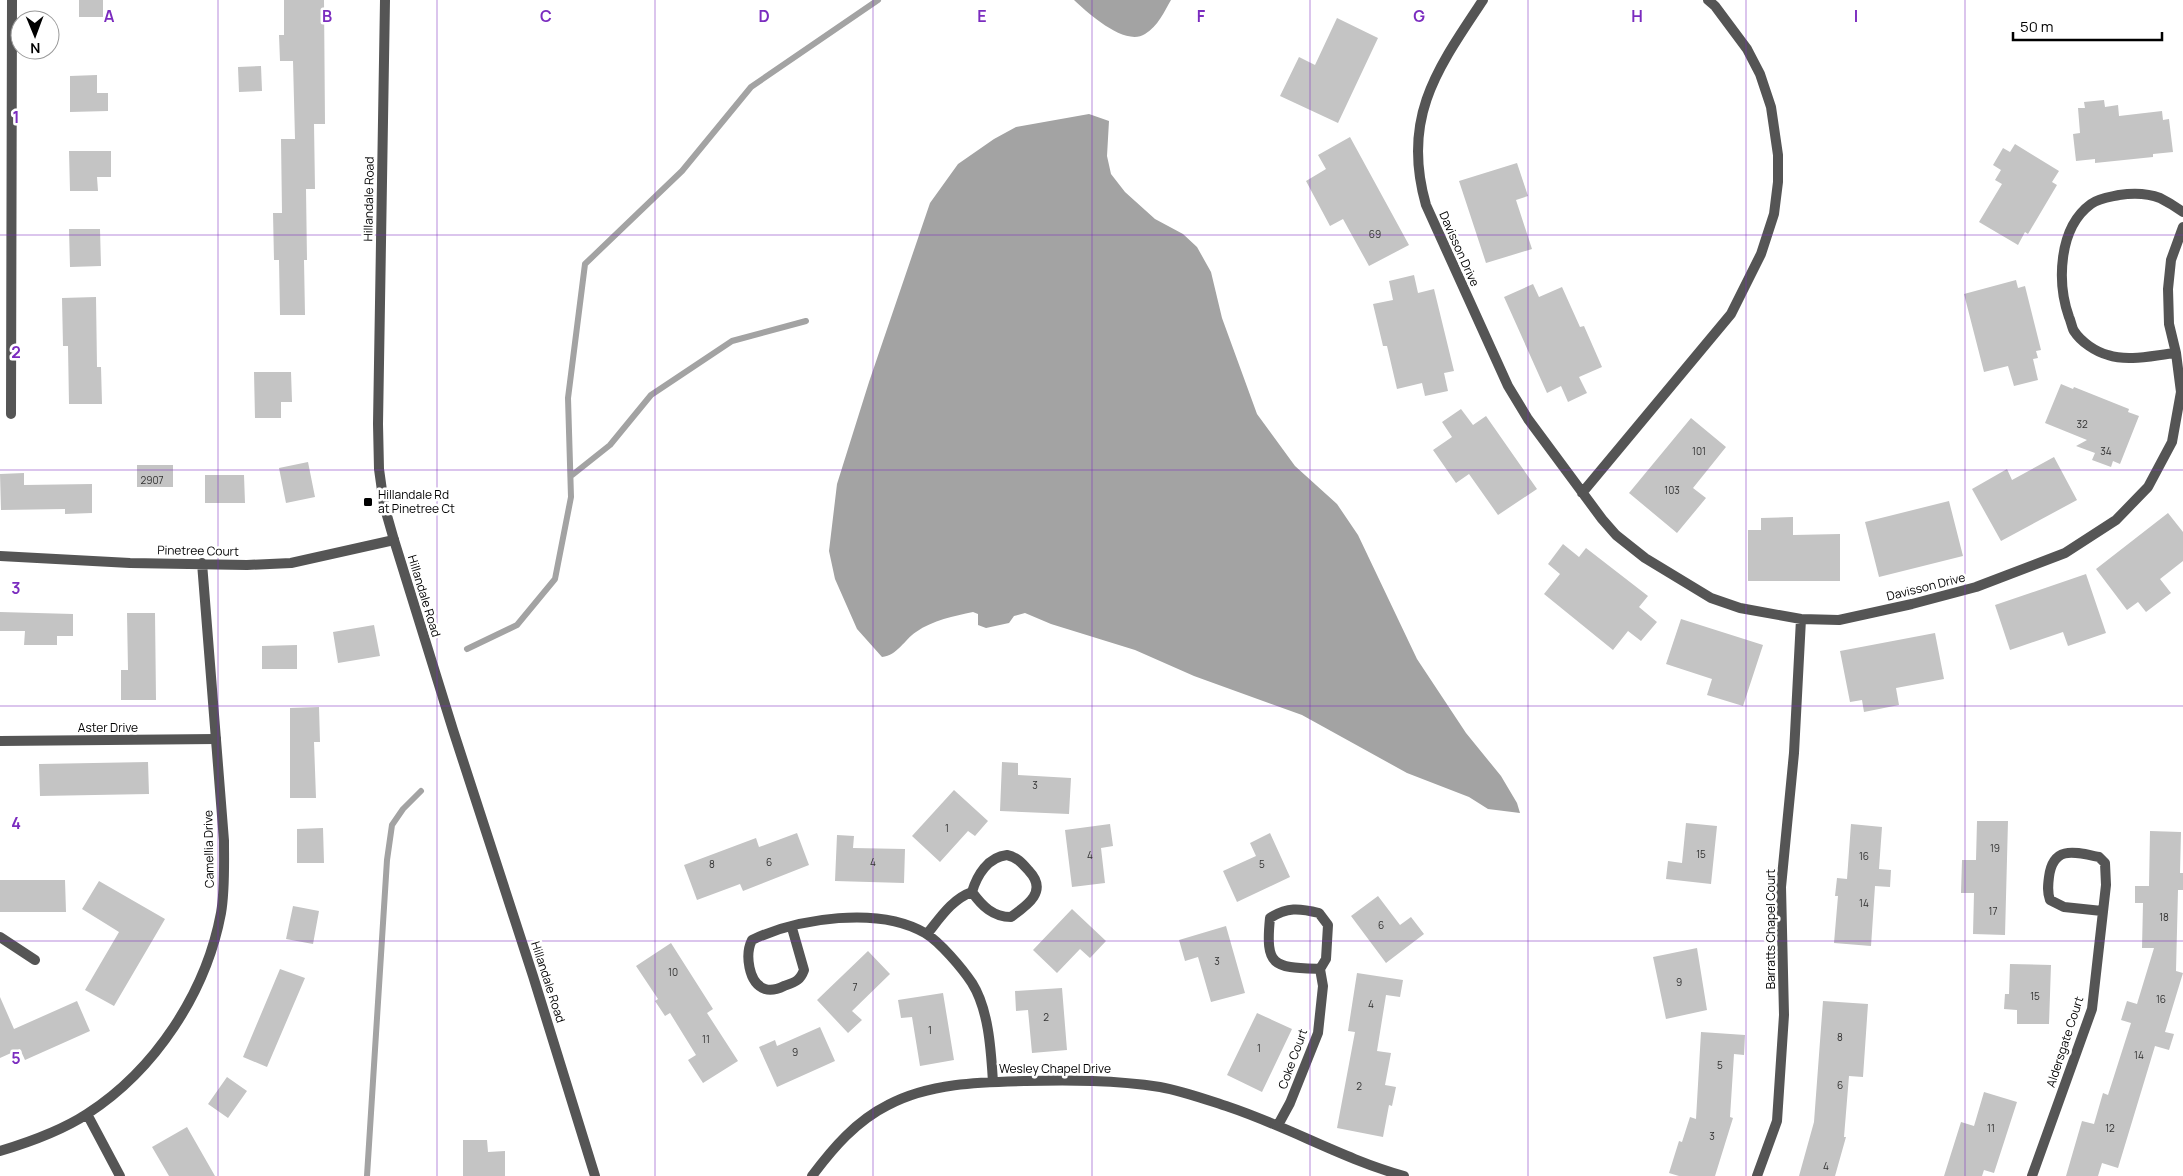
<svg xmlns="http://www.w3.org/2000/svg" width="2183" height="1176" viewBox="0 0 2183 1176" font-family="Manrope,sans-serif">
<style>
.water{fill:#a3a3a3}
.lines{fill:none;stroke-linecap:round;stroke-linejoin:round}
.stream{stroke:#a3a3a3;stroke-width:6}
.building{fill:#c4c4c4}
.service{stroke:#555;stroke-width:10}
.minor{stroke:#555;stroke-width:10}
.tertiary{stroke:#555;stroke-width:10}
.grid{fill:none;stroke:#7b2cbf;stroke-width:1;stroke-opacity:0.55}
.poi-dot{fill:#000;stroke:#fff;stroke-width:2}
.labels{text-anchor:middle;stroke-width:5;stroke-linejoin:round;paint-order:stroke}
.number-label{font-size:10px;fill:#313131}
.street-label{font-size:12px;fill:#000;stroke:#fff}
.poi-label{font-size:12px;fill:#000;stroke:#fff;text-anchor:start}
.grid-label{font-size:16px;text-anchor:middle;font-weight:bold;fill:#7b2cbf;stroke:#fff;stroke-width:5;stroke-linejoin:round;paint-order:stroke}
</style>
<rect width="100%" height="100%" fill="#fff"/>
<!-- water -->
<path class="water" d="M1074,0h97c-7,12 -13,26 -26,34 -20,13 -57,-21 -71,-34z
M1089,114l20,7 -2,35 4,18 14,18 30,27 28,15 14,13 14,25 11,46 35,96 38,52 42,38 21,31 59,124 49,74 35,43 16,27 3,10 -32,-4 -19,-12 -62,-24 -105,-58 -108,-39 -59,-26 -84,-26 -26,-11 -11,3 -5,7 -23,5 -8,-3v-11l-5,-2c-19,4 -40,8 -57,20 -12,8 -18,23 -34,25l-25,-28 -22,-50 -6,-28 8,-67 32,-102 61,-179 28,-39 36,-25 22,-12z"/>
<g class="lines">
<!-- stream -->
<path class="stream" d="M571,476l39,-31 41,-50 81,-54 74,-20
M467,649l50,-24 38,-46 16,-82 -3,-99 17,-134 97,-93 69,-84 127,-87
M367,1176l20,-316 5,-35 11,-16 18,-18"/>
</g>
<!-- building -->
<path class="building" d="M79,0h24v17h-24z
M284,0h40l1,124h-11l1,65h-9l1,71h-3l1,55h-25l-1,-55h-5l-1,-47h9l-1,-74h14l-2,-78h-13l-1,-26h5z
M1337,18l41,20 -40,85 -58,-27 19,-39 16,8z
M261,66l1,25 -23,1 -1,-25z
M97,75v18h11v18l-38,1v-36z
M2104,100l1,7 13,-2 1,11 43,-5 1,9 6,-1 4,33 -20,2v3l-58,6v-4l-19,2 -3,-27 7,-1 -2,-25h7l-1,-6z
M1350,137l59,108 -40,21 -26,-47 -13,7 -24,-45 20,-12 -8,-14z
M2015,144l44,27 -7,11 5,3 -29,49 -3,-2 -7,13 -39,-23 23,-38 -7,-4 6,-10 -8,-5 10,-17 7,4z
M69,151h42v26h-14l1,14h-28z
M1517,163l11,33 -12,4 16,49 -46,14 -27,-82z
M69,229h31l1,37 -31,1z
M1414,275l4,18 16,-4 20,82 -10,2 4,18 -23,5 -3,-13 -25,6 -10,-43h-4l-10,-42 20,-4 -4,-19z
M2016,280l2,8 7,-2 16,64 -5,1 2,7 -5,1 5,21 -24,6 -6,-20 -24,6 -20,-78z
M1533,284l6,13 23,-10 18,40 4,-1 18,41 -23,10 8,16 -19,9 -7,-16 -14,7 -43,-96z
M96,297l1,70h4l1,37h-33l-1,-58h-5l-1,-48z
M254,372h37l1,30h-11v16h-26z
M2061,384l12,5 1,-2 55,22 -1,3 11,4 -19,48 -7,-3 -2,6 -19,-7 3,-7 -19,-7 11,-6 -42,-17z
M1461,409l12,16 13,-9 51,73 -39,26 -29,-41 -13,9 -23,-33 19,-13 -10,-15z
M1691,418l35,29 -33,41 13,10 -29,35 -48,-40z
M2054,457l23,43 -76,41 -29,-52 35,-20 5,11z
M308,462l7,35 -29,6 -7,-35z
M137,465h36v22h-36z
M24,473v12l68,-1v29l-27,1v-5l-64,1 -1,-36z
M205,475h39l1,28h-40z
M1949,501l14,55 -84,21 -14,-55z
M2168,513l15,19v29l-23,18 11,14 -25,19 -8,-10 -11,8 -31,-41z
M1793,517v18l47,-1v47h-92v-51h13v-12z
M1563,544l16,13 7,-9 62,48 -9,11 18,15 -16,19 -13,-10 -15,19 -69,-56 16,-20 -12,-10z
M2086,574l20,59 -38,13 -5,-14 -53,18 -15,-45z
M0,612l73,2v22h-16v9h-33l1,-14h-25z
M127,613h28l1,87h-35v-30h7z
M1681,619l82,26 -20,61 -36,-11 5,-16 -46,-15z
M374,625l6,31 -42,7 -5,-31z
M1935,633l9,46 -48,9 3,17 -35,7 -2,-12 -12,2 -10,-51z
M297,645v24h-35v-23z
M319,707l1,35h-6l2,56h-26v-90z
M148,762l1,32 -109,2 -1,-32z
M1002,762l16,1v12l53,3 -2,36 -69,-3z
M954,790l34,31 -13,15 -7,-5 -28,31 -28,-26z
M1977,821h31l-3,114 -32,-1 1,-41h-13l1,-33h14z
M1686,823l31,3 -6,58 -45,-5 2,-18 14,2z
M1110,824l3,22 -12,2 4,35 -33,4 -7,-57z
M1851,824l31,3 -3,42 12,1 -1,17 -15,-1 -4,60 -37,-3 4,-47h-3l2,-18 10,1z
M323,828l1,35h-27v-34z
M2150,831l31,1 -1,41h3v17h-5l-2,81 7,2 -18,59 9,2 -5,16 -14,-4 -37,122 -16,-5 -4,13h-32l16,-55 12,3 9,-31 5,2 23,-72 -10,-3 6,-19 10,3 17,-56h-12l1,-45h-8v-17h14z
M797,833l12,32 -66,26 -3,-7 -43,16 -13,-35 72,-27 3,9z
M1270,833l20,44 -53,25 -14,-31 33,-15 -6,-13z
M837,835l17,1 -1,12 52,1 -1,34 -69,-2z
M0,880h65l1,32h-66z
M99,881l66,38 -51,87 -29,-16 34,-58 -37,-23z
M1378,896l22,29 11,-8 13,17 -38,29 -35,-47z
M293,906l26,5 -6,33 -27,-5z
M1072,909l34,32 -16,17 -10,-9 -23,24 -24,-23z
M1226,926l19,67 -34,9 -13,-45 -13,4 -6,-21z
M671,943l42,66 -6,4 31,48 -35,22 -15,-23 8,-5 -26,-42 -5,3 -10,-15 3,-2 -22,-33z
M1697,948l10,62 -41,9 -13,-62z
M868,951l22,23 -38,37 10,9 -14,13 -31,-33z
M2010,964l41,1 -2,59h-32v-14l-13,-1 1,-15h4z
M280,969l25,9 -38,89 -24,-10z
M1357,973l46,7 -3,17 -14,-2 -9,56 14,2 -6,32 11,2 -4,19 -3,-1 -6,32 -46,-9 18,-96 -7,-1z
M1062,988l5,62 -35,3 -4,-43 -12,1 -1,-20z
M943,993l11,67 -34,6 -8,-49 -11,1 -3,-18z
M0,997l14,32 63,-28 13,30 -65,29 -5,-11 -20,9z
M1823,1001l45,3 -5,73 -14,-1 -5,61h2l-11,39h-36l15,-54z
M1257,1013l35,16 -30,63 -35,-17z
M820,1027l15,34 -58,26 -18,-40 16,-7 2,6z
M1701,1032l44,3 -1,20 -10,-1 -4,63 3,1 -18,58h-36l-10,-3 10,-32 3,1 8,-25 6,2z
M227,1077l20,14 -19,27 -20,-14z
M1984,1092l33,10 -23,71 -10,-3 -2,6h-38l17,-54 13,4z
M187,1127l28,49h-46l-17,-29z
M463,1140h24l1,12 17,-1v25h-42z"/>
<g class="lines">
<!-- service -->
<path class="service" d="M0,741l216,-2
M0,937l35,23"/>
<!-- minor -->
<path class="minor" d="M1483,0c-46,69 -82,118 -57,205l82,181 20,33 74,100 14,16 29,23 66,40 29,10 61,11 38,1 73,-16 64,-17 89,-34 51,-33 32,-33 24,-45 9,-50 -5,-39 -7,-29 -1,-35 3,-29 12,-33
M2176,353c-22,2 -47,9 -68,2 -12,-3 -27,-13 -34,-24 -2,-3 -3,-10 -5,-14 -12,-34 -11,-89 22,-113 8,-6 19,-7 28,-9 14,-2 28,-2 41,3 8,4 16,9 23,14
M11,414l1,-414
M1582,493l149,-179 30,-60 13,-40 4,-32v-27l-7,-48 -11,-33 -13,-25 -32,-43 -7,-6
M0,556l130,7 117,2 44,-2 103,-23
M1007,855c10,2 15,8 22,16 19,20 -1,34 -18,46 -18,0 -29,-11 -39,-25 5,-17 16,-35 35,-37z
M792,928l12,42c-4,11 -9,12 -20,16 -6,3 -13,5 -19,3 -17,-6 -20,-35 -13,-49 46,-22 127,-34 173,-7 15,9 37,35 47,50 17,27 19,68 21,99
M927,934c13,-16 25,-35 45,-42
M87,1114l33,62
M1278,1125l12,-22 28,-70 5,-47 -3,-17 6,-10 2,-34 -9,-12c-20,-5 -32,-6 -49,5 -5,50 4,49 50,51
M0,1151c30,-9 61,-20 87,-37 68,-44 119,-121 134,-201 4,-23 3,-48 3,-72l-22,-278
M812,1176c21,-28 44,-55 76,-71 41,-22 92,-23 137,-24 45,-1 90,-1 135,6 23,4 47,13 69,20 60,20 114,52 175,69
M1757,1176l20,-55 7,-106 -3,-128 13,-134 7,-134
M2032,1176l60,-167 14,-124 -1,-22 -6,-6c-24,-5 -46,-12 -50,20 -1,8 -2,15 1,23l14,7 38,4"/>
<!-- tertiary -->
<path class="tertiary" d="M385,0l-7,424 1,45 5,36 10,35 59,190 80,246 62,200"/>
</g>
<!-- grid -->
<path class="grid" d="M218,0v1176M437,0v1176M655,0v1176M873,0v1176M1092,0v1176M1310,0v1176M1528,0v1176M1746,0v1176M1965,0v1176M0,235h2183M0,470h2183M0,706h2183M0,941h2183"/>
<!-- markers -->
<rect class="poi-dot" x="363" y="497" width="10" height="10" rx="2.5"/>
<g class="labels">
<!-- number labels -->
<g class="number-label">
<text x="1375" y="238">69</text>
<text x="2082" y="428">32</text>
<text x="1699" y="455">101</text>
<text x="2106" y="455">34</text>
<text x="152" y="484">2907</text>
<text x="1672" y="494">103</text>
<text x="1035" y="789">3</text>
<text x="947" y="832">1</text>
<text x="1995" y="852">19</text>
<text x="1701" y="858">15</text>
<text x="1090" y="859">4</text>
<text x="1864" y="860">16</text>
<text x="769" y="866">6</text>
<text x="873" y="866">4</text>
<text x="712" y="868">8</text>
<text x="1262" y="868">5</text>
<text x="1864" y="907">14</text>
<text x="1993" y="915">17</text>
<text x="2164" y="921">18</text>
<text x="1381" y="929">6</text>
<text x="1217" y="965">3</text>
<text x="673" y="976">10</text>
<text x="1679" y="986">9</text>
<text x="855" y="991">7</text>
<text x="2035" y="1000">15</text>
<text x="2161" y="1003">16</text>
<text x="1371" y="1008">4</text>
<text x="1046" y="1021">2</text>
<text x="930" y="1034">1</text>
<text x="1840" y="1041">8</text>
<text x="706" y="1043">11</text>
<text x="1259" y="1052">1</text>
<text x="795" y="1056">9</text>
<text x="2139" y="1059">14</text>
<text x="1720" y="1069">5</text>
<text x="1840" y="1089">6</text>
<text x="1359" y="1090">2</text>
<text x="1991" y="1132">11</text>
<text x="2110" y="1132">12</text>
<text x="1712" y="1140">3</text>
<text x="1826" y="1170">4</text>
</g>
<!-- street labels -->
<g class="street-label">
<text transform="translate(369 199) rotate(-89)" y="4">Hillandale Road</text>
<text transform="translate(1459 249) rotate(66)" y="4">Davisson Drive</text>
<text transform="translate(198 551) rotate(1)" y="4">Pinetree Court</text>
<text transform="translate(1926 587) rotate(-14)" y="4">Davisson Drive</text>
<text transform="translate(424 596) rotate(73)" y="4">Hillandale Road</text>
<text x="108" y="732">Aster Drive</text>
<text transform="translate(209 849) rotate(-91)" y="4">Camellia Drive</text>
<text transform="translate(1771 929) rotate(-90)" y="4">Barratts Chapel Court</text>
<text transform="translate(548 982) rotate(72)" y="4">Hillandale Road</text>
<text transform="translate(2065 1042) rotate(-72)" y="4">Aldersgate Court</text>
<text transform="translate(1293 1059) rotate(-70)" y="4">Coke Court</text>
<text x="1055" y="1073">Wesley Chapel Drive</text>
</g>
<!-- poi labels -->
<g class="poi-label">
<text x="378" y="499">Hillandale Rd<tspan x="378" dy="14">at Pinetree Ct</tspan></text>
</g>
</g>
<g class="grid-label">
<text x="109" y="22">A</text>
<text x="327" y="22">B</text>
<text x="546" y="22">C</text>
<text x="764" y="22">D</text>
<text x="982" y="22">E</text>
<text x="1201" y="22">F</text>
<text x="1419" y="22">G</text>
<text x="1637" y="22">H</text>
<text x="1856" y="22">I</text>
<text x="16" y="123">1</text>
<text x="16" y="358">2</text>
<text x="16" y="594">3</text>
<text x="16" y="829">4</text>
<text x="16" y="1064">5</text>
</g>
<!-- north arrow -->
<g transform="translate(35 35) rotate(179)"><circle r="24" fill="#ffffff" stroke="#999999"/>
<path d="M0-4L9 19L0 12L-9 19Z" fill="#000000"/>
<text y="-8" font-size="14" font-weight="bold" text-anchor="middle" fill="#000000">N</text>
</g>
<!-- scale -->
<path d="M2013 32v8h149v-8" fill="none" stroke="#000000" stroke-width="2.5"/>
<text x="2020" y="32" font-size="15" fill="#000000" stroke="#ffffff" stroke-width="4" paint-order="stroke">50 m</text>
</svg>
